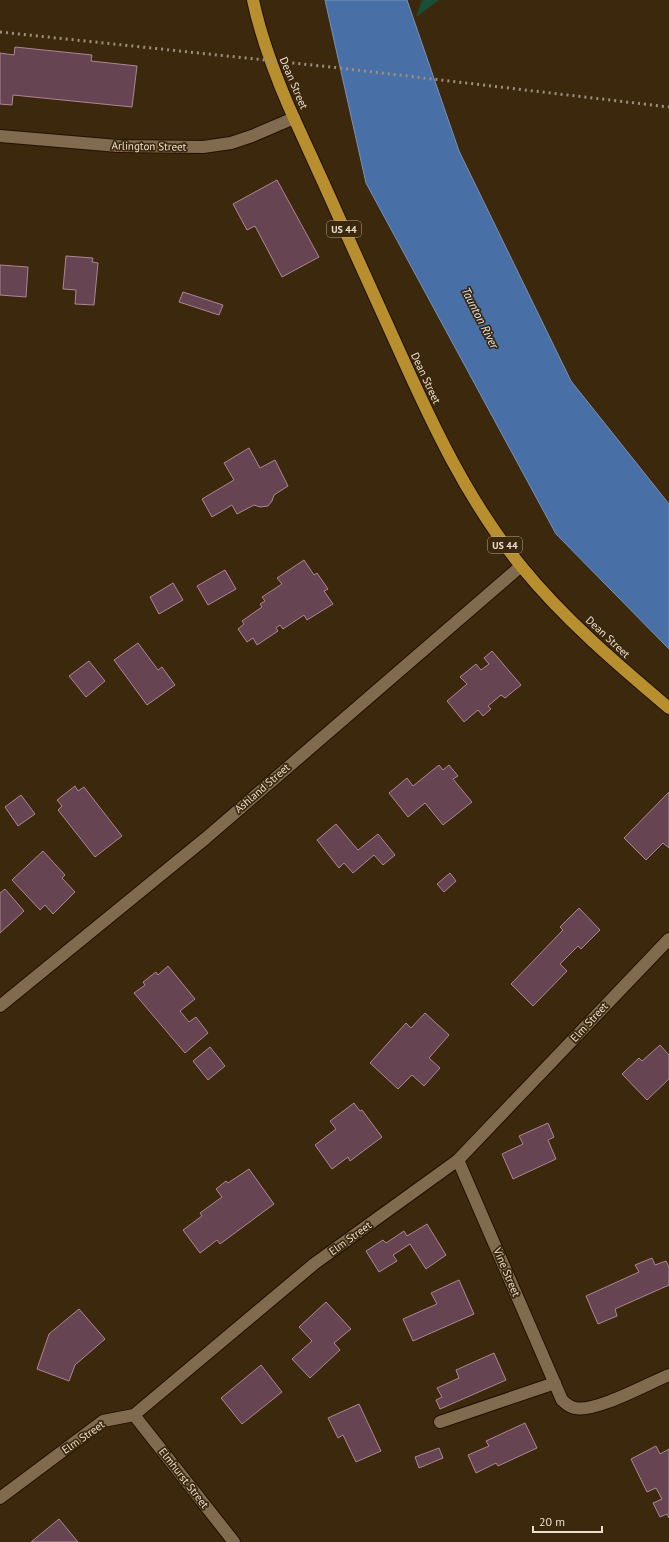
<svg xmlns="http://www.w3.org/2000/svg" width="669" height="1542" viewBox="0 0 669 1542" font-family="'PT Sans',sans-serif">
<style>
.green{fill:#175036}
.water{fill:#4870a6;stroke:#7991b2}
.building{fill:#664452;stroke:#ac8694}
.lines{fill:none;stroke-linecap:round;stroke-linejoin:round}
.street-casing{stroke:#221000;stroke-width:14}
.secondary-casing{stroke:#221000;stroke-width:14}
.highway-casing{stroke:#221000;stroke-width:14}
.street{stroke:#816b4f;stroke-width:12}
.secondary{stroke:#816b4f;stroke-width:12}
.highway{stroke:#b78f2f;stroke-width:12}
.rail{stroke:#9e8e7a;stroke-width:3;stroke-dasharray:2 4;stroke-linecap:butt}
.labels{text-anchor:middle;stroke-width:3.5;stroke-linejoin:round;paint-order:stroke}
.shield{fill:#3c280d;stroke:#b6a795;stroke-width:1}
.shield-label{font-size:10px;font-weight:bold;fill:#ebdecf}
.street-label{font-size:11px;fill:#ebdecf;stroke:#3c280d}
.water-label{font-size:12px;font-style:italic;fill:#dae5f5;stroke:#3c280d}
</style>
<rect width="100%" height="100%" fill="#3c280d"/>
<!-- green -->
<path class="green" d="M422,0h17l-23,17z"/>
<!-- water -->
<path class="water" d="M325,0h82l52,151 112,230 98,123v145l-113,-115 -190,-351z"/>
<!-- building -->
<path class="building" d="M15,47l77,8 -1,6 46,5 -5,41 -119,-12 -1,10 -12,-1v-51l14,2z
M277,180l42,77 -37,20 -27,-51 -8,4 -14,-26z
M66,256l27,2 -1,4 6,1 -4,42 -19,-1 1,-14 -13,-1z
M0,265l28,2 -2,30 -26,-2z
M183,292l40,13 -4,10 -40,-13z
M249,448l11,20 15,-8 13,26 -14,9 -2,6 -4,5 -8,1 -6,-2 -17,9 -5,-9 -20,12 -10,-18 32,-19 -10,-17z
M304,560l10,15 3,-2 11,16 -4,2 9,13 -26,16 -3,-5 -21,14 -3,-4 -4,3 2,3 -21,14 -4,-7 -6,4 -9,-13 6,-5 -2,-3 20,-14 -2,-3 5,-3 -3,-4 20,-13 -5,-6z
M225,570l11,19 -28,16 -11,-19z
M173,583l10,17 -24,14 -9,-17z
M138,643l20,27 4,-3 13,18 -28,20 -33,-45z
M492,651l29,34 -16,13 -4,-3 -13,11 3,3 -8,7 -5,-6 -14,12 -17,-21 20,-17 -7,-7 16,-13 5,6 8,-6 -5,-6z
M89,661l16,20 -19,16 -17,-21z
M439,765l4,5 6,-5 9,11 -5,3 19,23 -29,23 -18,-22 -17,14 -19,-24 18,-15 6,8z
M75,786l3,5 6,-4 38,49 -27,21 -37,-47 4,-4 -5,-6z
M669,792v56l-6,-5 -17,17 -22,-22z
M21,795l14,19 -17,12 -13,-19z
M336,824l22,26 20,-16 17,21 -12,10 -9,-10 -21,18 -9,-10 -5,5 -22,-28z
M43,851l22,24 -3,3 13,14 -22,22 -8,-9 -5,5 -28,-30z
M450,873l6,8 -12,11 -7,-8z
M5,889l19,22 -24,22v-40z
M579,908l21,22 -19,19 -3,-3 -18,18 7,7 -34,35 -22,-22 52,-54 -3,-3z
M168,966l27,33 -15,12 9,11 7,-5 12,16 -23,20 -51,-60 11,-8 -2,-3 13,-10 2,3z
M425,1013l24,22 -20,23 11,10 -16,18 -12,-11 -14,14 -28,-26 36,-40 5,5z
M660,1045l9,10v24l-22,21 -25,-26 17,-16 3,3z
M210,1047l15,19 -17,14 -15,-19z
M354,1103l6,8 2,-1 20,27 -32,24 -2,-4 -16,12 -17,-24 21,-16 -6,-8z
M548,1123l6,14 -6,3 8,19 -43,20 -11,-25 21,-10 -4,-8z
M249,1169l25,35 -54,40 -3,-4 -17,13 -17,-23 19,-14 -2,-3 22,-16 -6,-8 10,-8 2,2z
M427,1224l19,31 -20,14 -16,-25 -17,11 4,6 -18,11 -13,-21 17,-11 3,3 18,-12 3,5z
M652,1258l3,7 11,-4 3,6v18l-54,24 2,7 -19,8 -12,-28 53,-24 -4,-7z
M459,1280l15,34 -61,27 -10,-22 34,-15 -6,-11z
M326,1302l25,27 -17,14 6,7 -30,28 -18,-19 20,-18 -13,-14z
M79,1309l26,30 -30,26 -6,16 -32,-12 12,-35z
M494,1353l12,27 -66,29 -4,-9 6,-3 -5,-9 22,-10 -3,-8z
M261,1365l21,27 -40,32 -21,-26z
M359,1404l22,47 -25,11 -13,-27 -5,3 -10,-20z
M525,1423l12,25 -39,18 -2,-3 -20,10 -8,-18 21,-9 -3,-5z
M656,1446l4,8 9,-5v69l-2,-4 -7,3 -7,-14 9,-4 -6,-11 -9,4 -16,-33z
M439,1448l4,10 -24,10 -4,-11z
M59,1519l19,23h-47z"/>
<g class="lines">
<!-- street casing -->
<g class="street-casing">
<path id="street" d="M0,1006l206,-168 315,-272
M458,1160l104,240c4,4 8,7 13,8 20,5 74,-25 94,-33
M134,1415l100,127
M440,1422l115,-39
M0,1498l103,-77 31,-6 180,-151 144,-104 211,-221"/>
</g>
<!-- secondary casing -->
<g class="secondary-casing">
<path id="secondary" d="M0,136l118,10 85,1 28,-4 21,-7 42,-18"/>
</g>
<!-- highway casing -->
<g class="highway-casing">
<path id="highway" d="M253,0c8,38 21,72 36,107 17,38 35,76 52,115 19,42 38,84 57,126 34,76 70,153 123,218 43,53 96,98 148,142"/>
</g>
<!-- street -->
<use href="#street" class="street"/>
<!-- secondary -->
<use href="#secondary" class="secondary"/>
<!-- highway -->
<use href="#highway" class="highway"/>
<!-- rail -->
<path class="rail" d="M0,32l331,35 338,40"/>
</g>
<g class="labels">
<!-- shield labels -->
<g class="shield">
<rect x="327" y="221" width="34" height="16" rx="3"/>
<rect x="488" y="537" width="34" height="16" rx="3"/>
</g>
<g class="shield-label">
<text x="344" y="233">US 44</text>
<text x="505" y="549">US 44</text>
</g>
<!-- street labels -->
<g class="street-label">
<text transform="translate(294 83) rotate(67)" y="4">Dean Street</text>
<text transform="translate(149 146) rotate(1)" y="4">Arlington Street</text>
<text transform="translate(426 378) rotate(65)" y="4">Dean Street</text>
<text transform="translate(608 637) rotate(43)" y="4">Dean Street</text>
<text transform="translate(262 788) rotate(-41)" y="4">Ashland Street</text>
<text transform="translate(589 1022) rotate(-47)" y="4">Elm Street</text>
<text transform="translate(350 1238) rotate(-36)" y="4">Elm Street</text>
<text transform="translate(507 1272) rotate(67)" y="4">Vine Street</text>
<text transform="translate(83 1437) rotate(-35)" y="4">Elm Street</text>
<text transform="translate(184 1478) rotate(52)" y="4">Elmhurst Street</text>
</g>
<!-- water labels -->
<g class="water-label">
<text transform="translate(480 318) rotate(63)" y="4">Taunton River</text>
</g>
</g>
<!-- scale -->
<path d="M533 1526v6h69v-6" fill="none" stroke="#ebdecf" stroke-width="2"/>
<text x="539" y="1526" font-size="12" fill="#ebdecf" stroke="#3c280d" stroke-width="3" paint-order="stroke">20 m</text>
</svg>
